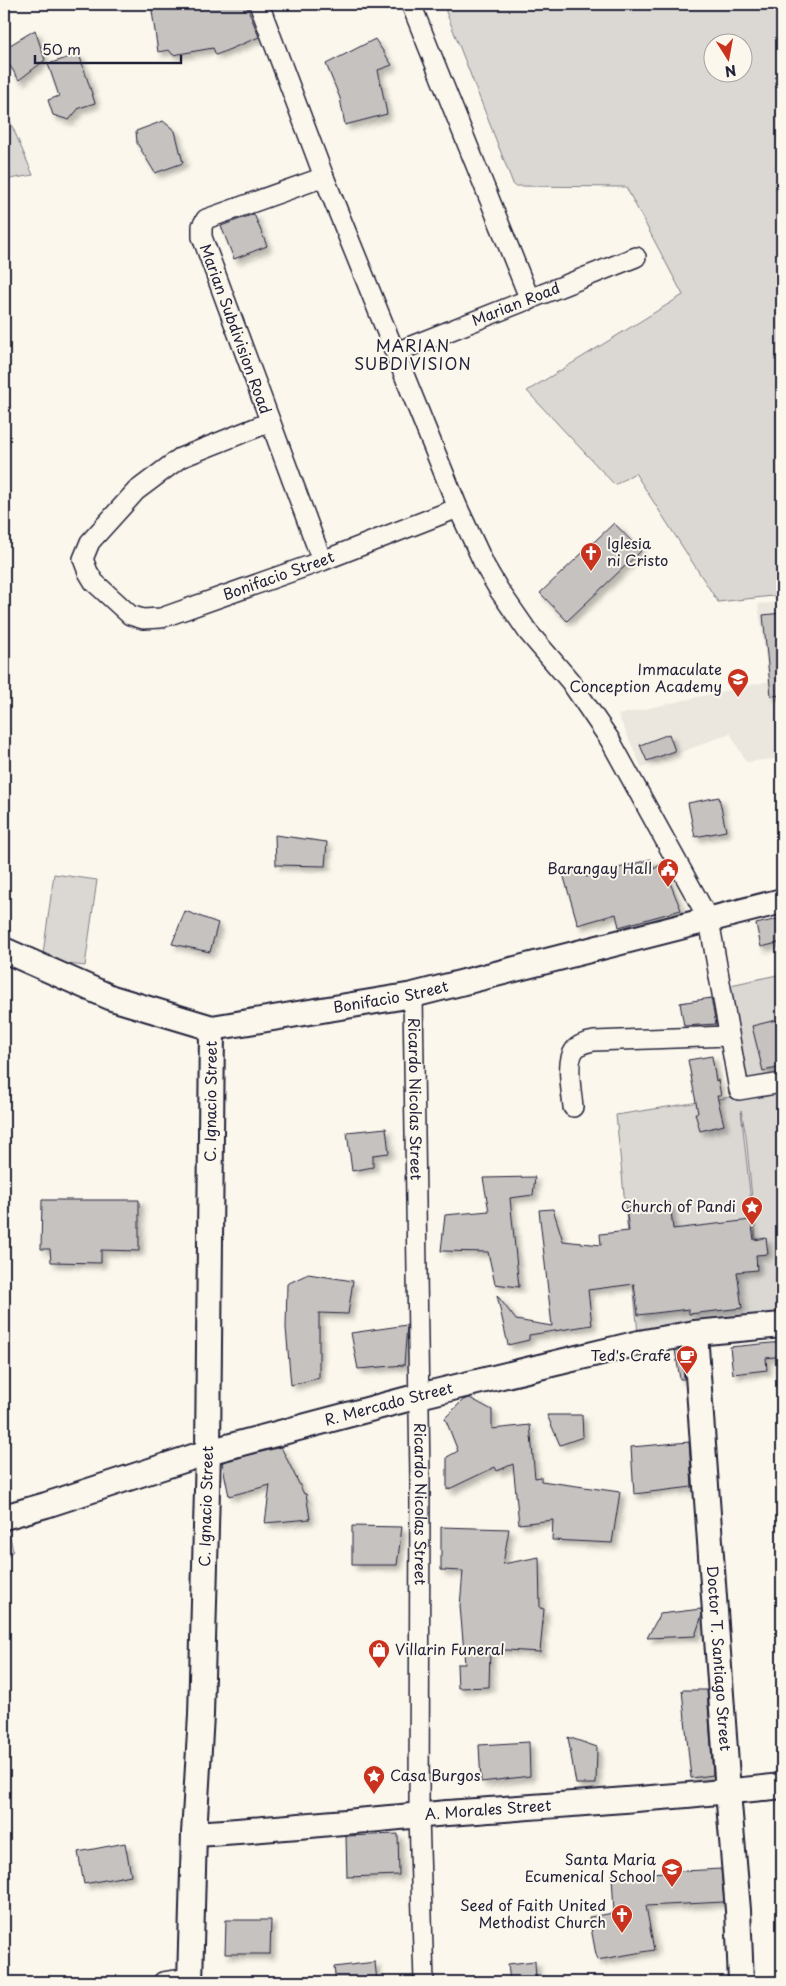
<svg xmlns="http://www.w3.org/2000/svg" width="786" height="1986" viewBox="0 0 786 1986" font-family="'Playpen Sans',sans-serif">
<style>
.built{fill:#ebe7df}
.green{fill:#dbd8d3;stroke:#7e7d87;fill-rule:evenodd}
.building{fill:#c6c2c0;stroke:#22223b;filter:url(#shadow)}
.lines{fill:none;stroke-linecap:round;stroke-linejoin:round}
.minor-casing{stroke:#22223b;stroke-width:22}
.tertiary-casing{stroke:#22223b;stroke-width:28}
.minor{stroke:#fbf7ec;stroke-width:19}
.tertiary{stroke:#fbf7ec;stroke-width:24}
.labels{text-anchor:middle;stroke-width:4;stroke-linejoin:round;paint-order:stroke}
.street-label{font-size:15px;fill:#22223b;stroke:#fbf7ec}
.poi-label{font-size:15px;fill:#22223b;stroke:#fbf7ec;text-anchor:end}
.neighbourhood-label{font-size:16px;letter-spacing:1px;fill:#22223b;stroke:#fbf7ec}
</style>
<defs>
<filter id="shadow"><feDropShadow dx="4.5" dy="4.5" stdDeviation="2.5" flood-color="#0004"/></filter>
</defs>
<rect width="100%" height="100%" fill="#fbf7ec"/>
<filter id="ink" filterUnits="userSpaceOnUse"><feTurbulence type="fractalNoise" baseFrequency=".02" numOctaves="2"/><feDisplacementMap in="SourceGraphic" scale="10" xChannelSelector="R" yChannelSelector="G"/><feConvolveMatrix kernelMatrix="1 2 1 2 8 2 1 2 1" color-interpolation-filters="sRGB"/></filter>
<g filter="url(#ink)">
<!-- built -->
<path class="built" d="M782,602v156l-36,4 -16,-29 -88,35 -24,-53 151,-34 -11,-77z"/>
<!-- green -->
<path class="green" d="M443,4h339v591l-64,7 -83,-129 -20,12 -88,-94 156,-96 -57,-108 -112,-1zM744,42v30h-30v-30z
M4,107l29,68 -29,5z
M54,874l43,6 -12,86 -43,-5z
M782,974v108l-39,7 -22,-102z
M782,1089v232l-143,22 -23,-228zM741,1110l5,26 11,113h-1z
M4,1508l9,43 -9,9z"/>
<!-- building -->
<path class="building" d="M151,4h95l13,33 -43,18 -3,-7 -40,7 -4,-5 -11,2z
M35,30l10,30 -26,20 -14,-22v-10z
M375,39l17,26 -14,5 9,44 -42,11 -5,-27 -14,-34z
M79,54l16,49 -16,5 -10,12 -16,-5 -5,-15 11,-4 -11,-32z
M163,121l12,10 8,32 -28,10 -18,-30 -1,-12z
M254,214l13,32 -33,13 -13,-33z
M614,523l27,28 -74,70 -27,-28z
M782,613v82l-11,1 -8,-81z
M669,734l6,17 -28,10 -7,-16z
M719,797l7,34 -31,6 -7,-34z
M275,835l52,7 -2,24 -49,-1z
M651,859l3,10 8,-6 19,47 -62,17 -3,-13 -38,11 -15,-51 20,-6 3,9z
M185,911l33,12 -8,29 -38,-8z
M782,918v24l-21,5 -5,-23z
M711,998l5,26 -32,2 -4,-23z
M776,1020l6,30v17l-19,4 -11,-45z
M712,1056l4,25 2,-1 3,16h-4l7,29 -24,6 -5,-18h3l-10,-53z
M386,1128l3,25 -16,2v12l-21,4 -5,-39z
M535,1177l-2,18 -23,3 9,89 -24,-3 -7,-32 -47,-1 4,-36 44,-4 -6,-33z
M42,1200h97v51l-38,-1v13l-50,-1 -1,-13h-9z
M670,1203l3,26 78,-9 3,20 12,-2 2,16 -12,1 1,15 -20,2 5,36 -53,6v-5l-51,6 -4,-31 -46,6 4,35 -63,10v5l-21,5 -11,-50 19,25 36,6 -13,-116 14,-1 10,32 38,4 -1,-11 29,-3 -3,-23z
M308,1274l45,7 -5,33 -29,-1v65l-28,7 -5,-57 1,-44z
M407,1325l-3,40 -46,4 -7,-36z
M782,1342v14l-16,2 1,12 -34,4 -3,-27z
M682,1349l2,30h-4l-5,-29z
M470,1398l22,12v19l38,-4 5,53 6,-1v4l79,11 -8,51 -60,-3 1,-20 -34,4 -6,-60 -16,7 -2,-4 -48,23v-33l11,-6 -13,-33 18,-18z
M547,1415h35l1,22 -23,8z
M689,1442l3,45 -58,7 -3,-47z
M281,1447l23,47h2l4,25 -45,4 5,-38 -41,11 -7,-34z
M352,1526l50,1 -5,38h-45z
M441,1527l68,2 -6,35 36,-7 1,51 4,1 -4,43 -50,-3 -1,38 -31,1 -1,-24h8l-5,-58 3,-35 -22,-1z
M701,1609l1,6 -7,21 -48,2 13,-24z
M682,1690h25l6,85 -22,3z
M568,1737l29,10 -1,37h-20z
M529,1742l1,34 -49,6 -2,-37z
M398,1834l1,41 -52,2 -1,-41z
M125,1843l6,32 -47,9 -6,-32z
M721,1869l3,33 -78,4 8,44 -57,10 -8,-43 25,-4 -2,-38z
M226,1920h45l-1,34h-45z
M535,1961l1,21h-26l-2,-18z
M375,1962l2,20h-41l-2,-15z"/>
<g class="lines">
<!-- minor casing -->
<g class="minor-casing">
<g id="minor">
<path d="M259,4l65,173 134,331 27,58 14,24 29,42 42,49 40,59 99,180 30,170 43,-7"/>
<path d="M411,4l119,296"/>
<path id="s1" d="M396,352l240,-95"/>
<path id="s2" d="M270,422l-90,36 -44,33 -46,51 -7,17 5,13 6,10 36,33 13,4 18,-1 161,-57 136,-53"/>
<path d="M322,561l-120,-324v-11l4,-7 118,-42"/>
<path id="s3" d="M413,995l7,484 -1,337 5,166"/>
<path d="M573,1107c-1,-15 -10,-52 6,-61 4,-3 10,-4 15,-5l135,-5"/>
<path d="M163,1982l27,-4"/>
</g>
</g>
<!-- tertiary casing -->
<g class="tertiary-casing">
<g id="tertiary">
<path id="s4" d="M4,950l108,48 100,30 201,-33 369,-94"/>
<path id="s5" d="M695,1333l33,459 10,118 3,72"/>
<path id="s6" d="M4,1517l42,-12 162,-53 211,-56 220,-53 56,-10 87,-8"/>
<path id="s7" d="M194,1834c84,-5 168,-14 253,-21 111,-8 224,-15 335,-27"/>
<path id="s8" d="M190,1982l4,-148 7,-119 7,-263 4,-424"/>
</g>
</g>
<!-- minor -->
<use href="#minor" class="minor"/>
<!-- tertiary -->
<use href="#tertiary" class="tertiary"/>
</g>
</g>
<!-- icons -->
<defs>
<g id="church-pin" transform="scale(1.125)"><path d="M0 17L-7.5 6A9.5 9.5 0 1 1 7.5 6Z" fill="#c8321e" stroke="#fbf7ec"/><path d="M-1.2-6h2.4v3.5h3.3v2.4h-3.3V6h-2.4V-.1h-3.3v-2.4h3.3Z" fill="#fff"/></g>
<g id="school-pin" transform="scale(1.125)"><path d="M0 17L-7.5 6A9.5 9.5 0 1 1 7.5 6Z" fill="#c8321e" stroke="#fbf7ec"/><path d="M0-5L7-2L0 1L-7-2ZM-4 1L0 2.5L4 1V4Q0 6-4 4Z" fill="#fff"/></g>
<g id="civic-pin" transform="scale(1.125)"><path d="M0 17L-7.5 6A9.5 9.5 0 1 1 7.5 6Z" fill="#c8321e" stroke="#fbf7ec"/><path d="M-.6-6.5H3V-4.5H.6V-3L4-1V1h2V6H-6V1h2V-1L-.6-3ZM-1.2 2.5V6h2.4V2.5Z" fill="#fff"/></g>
<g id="sight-pin" transform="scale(1.125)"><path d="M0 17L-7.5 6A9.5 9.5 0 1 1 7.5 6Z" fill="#c8321e" stroke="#fbf7ec"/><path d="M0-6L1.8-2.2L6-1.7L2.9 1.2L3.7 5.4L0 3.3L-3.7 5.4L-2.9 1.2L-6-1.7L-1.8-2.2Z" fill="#fff"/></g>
<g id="cafe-pin" transform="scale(1.125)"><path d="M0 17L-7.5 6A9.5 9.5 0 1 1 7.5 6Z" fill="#c8321e" stroke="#fbf7ec"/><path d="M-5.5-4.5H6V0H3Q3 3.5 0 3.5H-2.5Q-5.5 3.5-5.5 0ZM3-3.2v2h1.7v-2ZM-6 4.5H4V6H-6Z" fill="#fff"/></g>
<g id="shop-pin" transform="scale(1.125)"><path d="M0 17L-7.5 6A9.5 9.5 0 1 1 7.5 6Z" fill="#c8321e" stroke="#fbf7ec"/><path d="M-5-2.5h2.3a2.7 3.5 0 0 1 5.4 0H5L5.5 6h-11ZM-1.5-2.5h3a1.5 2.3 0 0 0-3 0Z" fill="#fff"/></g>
</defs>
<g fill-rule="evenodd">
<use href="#church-pin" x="591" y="553"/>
<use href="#school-pin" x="738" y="679"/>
<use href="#civic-pin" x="668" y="869"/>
<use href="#sight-pin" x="752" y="1207"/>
<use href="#cafe-pin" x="687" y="1356"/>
<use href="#shop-pin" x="379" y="1650"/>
<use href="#sight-pin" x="374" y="1776"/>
<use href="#school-pin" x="672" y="1869"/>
<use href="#church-pin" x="622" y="1915"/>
</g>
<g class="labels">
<!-- street labels -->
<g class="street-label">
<text dy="5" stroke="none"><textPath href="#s1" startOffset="129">Marian Road</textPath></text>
<text transform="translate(235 329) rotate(70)" y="5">Marian Subdivision Road</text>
<text dy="5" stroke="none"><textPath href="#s2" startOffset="470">Bonifacio Street</textPath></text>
<text dy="5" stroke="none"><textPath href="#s4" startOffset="404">Bonifacio Street</textPath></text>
<text dy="5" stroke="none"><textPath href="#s3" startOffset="104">Ricardo Nicolas Street</textPath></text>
<text dy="5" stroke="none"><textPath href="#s8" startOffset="881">C. Ignacio Street</textPath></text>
<text dy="5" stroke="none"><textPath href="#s6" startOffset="401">R. Mercado Street</textPath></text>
<text dy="5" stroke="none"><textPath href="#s3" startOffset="509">Ricardo Nicolas Street</textPath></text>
<text dy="5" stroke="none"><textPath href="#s8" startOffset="476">C. Ignacio Street</textPath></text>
<text dy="5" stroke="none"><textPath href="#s5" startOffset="326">Doctor T. Santiago Street</textPath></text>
<text dy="5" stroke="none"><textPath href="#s7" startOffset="295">A. Morales Street</textPath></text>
</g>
<!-- poi labels -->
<g class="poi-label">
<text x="607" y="549" text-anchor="start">Iglesia<tspan x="607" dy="17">ni Cristo</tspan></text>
<text x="722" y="675">Immaculate<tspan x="722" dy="17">Conception Academy</tspan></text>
<text x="652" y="874">Barangay Hall</text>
<text x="736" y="1212">Church of Pandi</text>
<text x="671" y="1361">Ted's Crafe</text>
<text x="395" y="1655" text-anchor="start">Villarin Funeral</text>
<text x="390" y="1781" text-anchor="start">Casa Burgos</text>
<text x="656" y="1865">Santa Maria<tspan x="656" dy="17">Ecumenical School</tspan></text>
<text x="606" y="1911">Seed of Faith United<tspan x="606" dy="17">Methodist Church</tspan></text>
</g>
<!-- neighbourhood labels -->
<g class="neighbourhood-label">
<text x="413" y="352">MARIAN<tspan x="413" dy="18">SUBDIVISION</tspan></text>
</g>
</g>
<!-- margin -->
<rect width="786" height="1986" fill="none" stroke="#fbf7ec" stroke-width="20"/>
<rect x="10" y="10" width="766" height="1966" fill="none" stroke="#22223b" stroke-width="2" filter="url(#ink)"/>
<!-- north arrow -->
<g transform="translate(728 58) rotate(169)"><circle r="24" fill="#fbf7ec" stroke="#a4a2a5"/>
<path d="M0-4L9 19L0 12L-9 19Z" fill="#c8321e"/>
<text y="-8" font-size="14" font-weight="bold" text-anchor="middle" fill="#22223b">N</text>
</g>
<!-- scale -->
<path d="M35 55v8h146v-8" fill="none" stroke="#22223b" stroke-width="2.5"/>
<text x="42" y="55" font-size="15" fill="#22223b" stroke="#fbf7ec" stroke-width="4" paint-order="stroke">50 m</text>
</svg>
